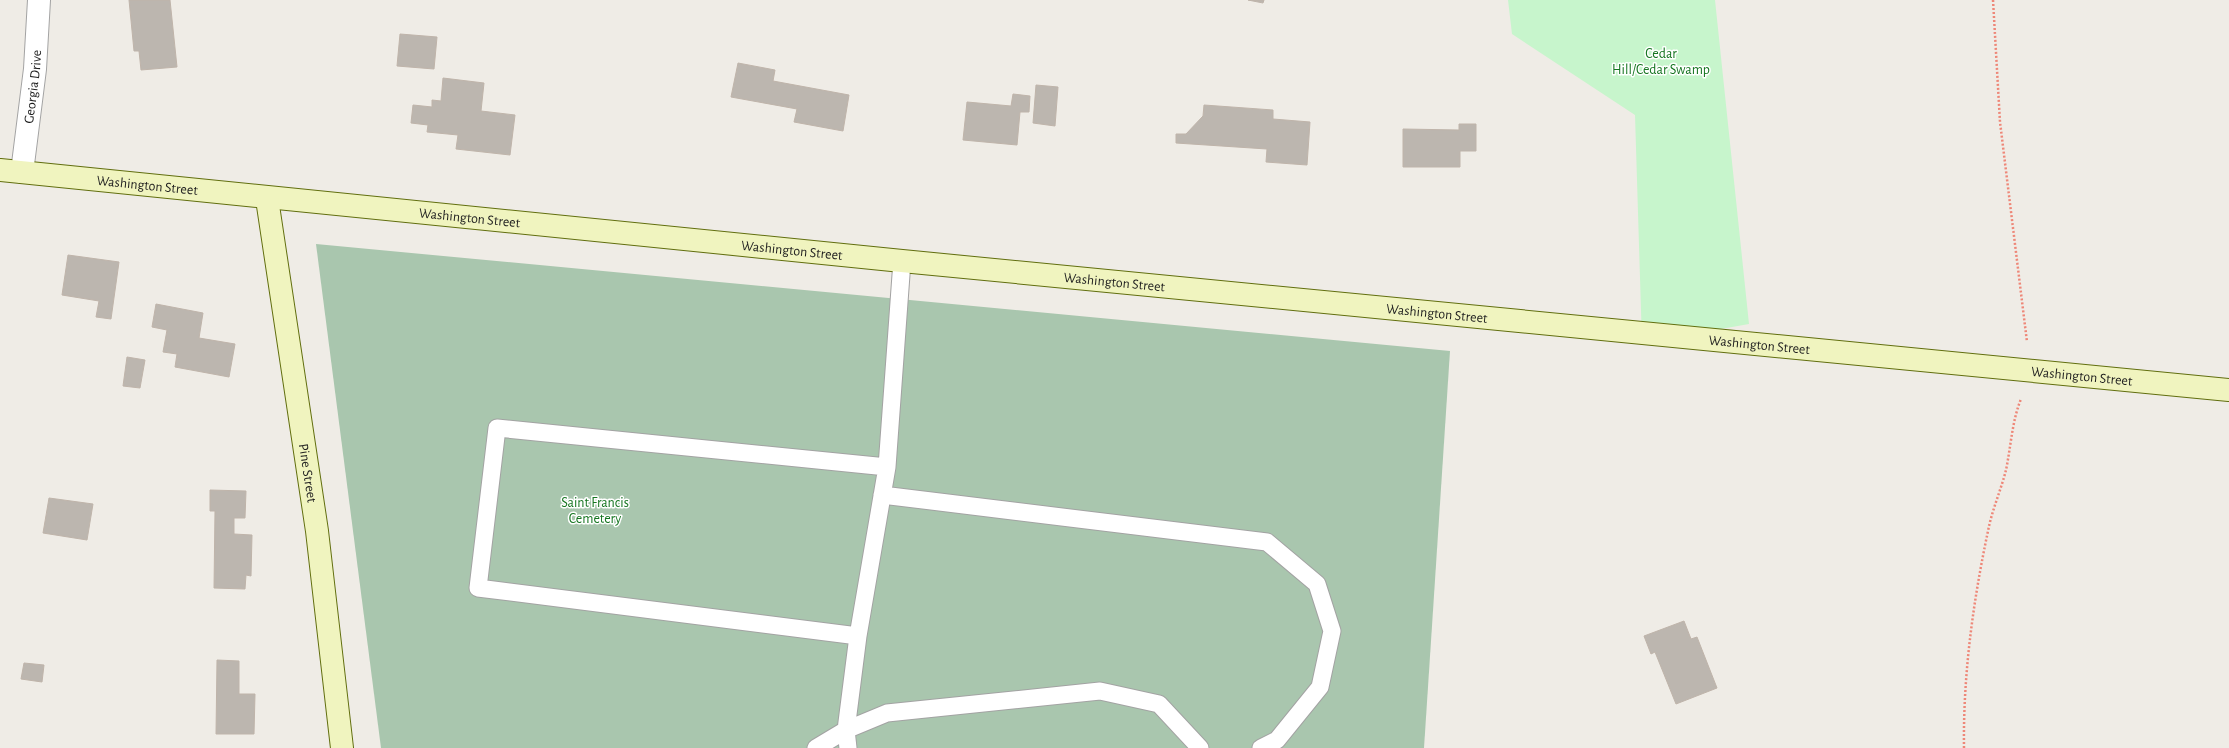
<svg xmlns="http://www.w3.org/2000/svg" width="2229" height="748" viewBox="0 0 2229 748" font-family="'Alegreya Sans',sans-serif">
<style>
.cemetery{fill:#a9c6ae}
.park{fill:#c7f5cc}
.building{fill:#bcb6af;stroke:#bfb4aa}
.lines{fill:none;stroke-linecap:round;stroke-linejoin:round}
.lane-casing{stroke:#a3a3a3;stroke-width:19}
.street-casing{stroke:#a3a3a3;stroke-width:24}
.secondary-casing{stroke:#616e0e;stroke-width:24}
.path{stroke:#ee8778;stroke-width:2.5;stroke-dasharray:2 2;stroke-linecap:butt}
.lane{stroke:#fff;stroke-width:17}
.street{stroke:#fff;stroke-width:22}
.secondary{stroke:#f0f4bf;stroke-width:22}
.labels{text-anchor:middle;stroke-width:3;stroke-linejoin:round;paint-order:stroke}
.park-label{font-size:14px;fill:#157520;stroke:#fff}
.street-label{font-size:14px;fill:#1f1f1f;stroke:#fff}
</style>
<rect width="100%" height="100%" fill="#efece6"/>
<!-- cemetery -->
<path class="cemetery" d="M316,244l1134,107 -26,397h-1043z"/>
<!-- park -->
<path class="park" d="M1508,0h207l34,324 -107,19 -7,-228 -123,-81z"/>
<!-- building -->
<path class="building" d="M129,0h41l7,67 -36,3 -2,-19h-5z
M1248,0h16l-1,3z
M400,34l37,3 -3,32 -37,-3z
M738,63l37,7 -2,11 76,14 -6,36 -49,-9 3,-13 -66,-12z
M443,78l41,5 -3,28 34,4 -5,40 -54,-6 2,-14 -31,-3 1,-7 -17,-2 2,-18 19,2v-7l9,1z
M1036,85l22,2 -3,39 -22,-3z
M1013,94l17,2 -1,16h-9l-3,33 -54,-5 4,-38 44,4z
M1204,105l69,5v9l37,3 -3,43 -41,-3 1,-13 -91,-6v-9h10l17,-18z
M1459,124h17v27h-16v16h-57v-38l56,1z
M68,255l51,7 -8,57 -15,-2 3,-16 -37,-6z
M156,304l47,9 -4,25 36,6 -6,33 -54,-10 2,-13 -14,-2 4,-22 -15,-3z
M127,357l18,3 -5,28 -17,-2z
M210,490l36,1 -1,27h-11v16l18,1 -1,41 -5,-1 -1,14 -31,-1 1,-77h-5z
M49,498l44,6 -6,36 -44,-7z
M1684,621l7,18 6,-2 20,51 -41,16 -21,-52 -4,2 -7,-18z
M217,660l22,1v33h16l-1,40h-38z
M24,663l20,2 -2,17 -21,-3z"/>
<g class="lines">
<!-- lane casing -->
<g class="lane-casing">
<path id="lane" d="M882,495l385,47 50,42 15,47 -12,56 -43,53 -16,8
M858,636l-380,-48 19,-160 390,39
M816,748l30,-18 41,-17 213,-22 59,13 41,44
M848,748l-2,-18 12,-94 29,-169 15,-206"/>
</g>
<!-- street casing -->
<g class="street-casing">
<g id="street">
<path id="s1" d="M22,172l13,-103 4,-69"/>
</g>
</g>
<!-- secondary casing -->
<g class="secondary-casing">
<g id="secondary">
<path id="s2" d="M0,170l902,91 1327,129"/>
<path id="s3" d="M267,199l50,332 25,217"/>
</g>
</g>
<!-- path -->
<path class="path" d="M1993,0l7,122 27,220
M1964,748c-1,-73 9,-146 24,-217 4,-21 13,-41 18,-61 5,-24 6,-49 15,-71"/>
<!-- lane -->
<use href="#lane" class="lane"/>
<!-- street -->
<use href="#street" class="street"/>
<!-- secondary -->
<use href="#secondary" class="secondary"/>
</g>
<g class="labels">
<!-- park labels -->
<g class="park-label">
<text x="1661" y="58">Cedar<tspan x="1661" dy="16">Hill/Cedar Swamp</tspan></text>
<text x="595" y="507">Saint Francis<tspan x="595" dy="16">Cemetery</tspan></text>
</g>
<!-- street labels -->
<g class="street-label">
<text dy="5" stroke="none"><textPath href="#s1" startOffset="86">Georgia Drive</textPath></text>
<text dy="5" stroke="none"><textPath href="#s2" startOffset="148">Washington Street</textPath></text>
<text dy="5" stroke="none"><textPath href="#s2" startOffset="472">Washington Street</textPath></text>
<text dy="5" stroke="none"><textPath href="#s2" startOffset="796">Washington Street</textPath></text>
<text dy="5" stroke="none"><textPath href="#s2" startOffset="1120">Washington Street</textPath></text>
<text dy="5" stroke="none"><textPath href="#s2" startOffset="1444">Washington Street</textPath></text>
<text dy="5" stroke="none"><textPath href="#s2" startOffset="1768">Washington Street</textPath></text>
<text dy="5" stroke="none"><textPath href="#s2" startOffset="2092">Washington Street</textPath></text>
<text dy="5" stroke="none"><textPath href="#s3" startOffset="277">Pine Street</textPath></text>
</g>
</g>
</svg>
